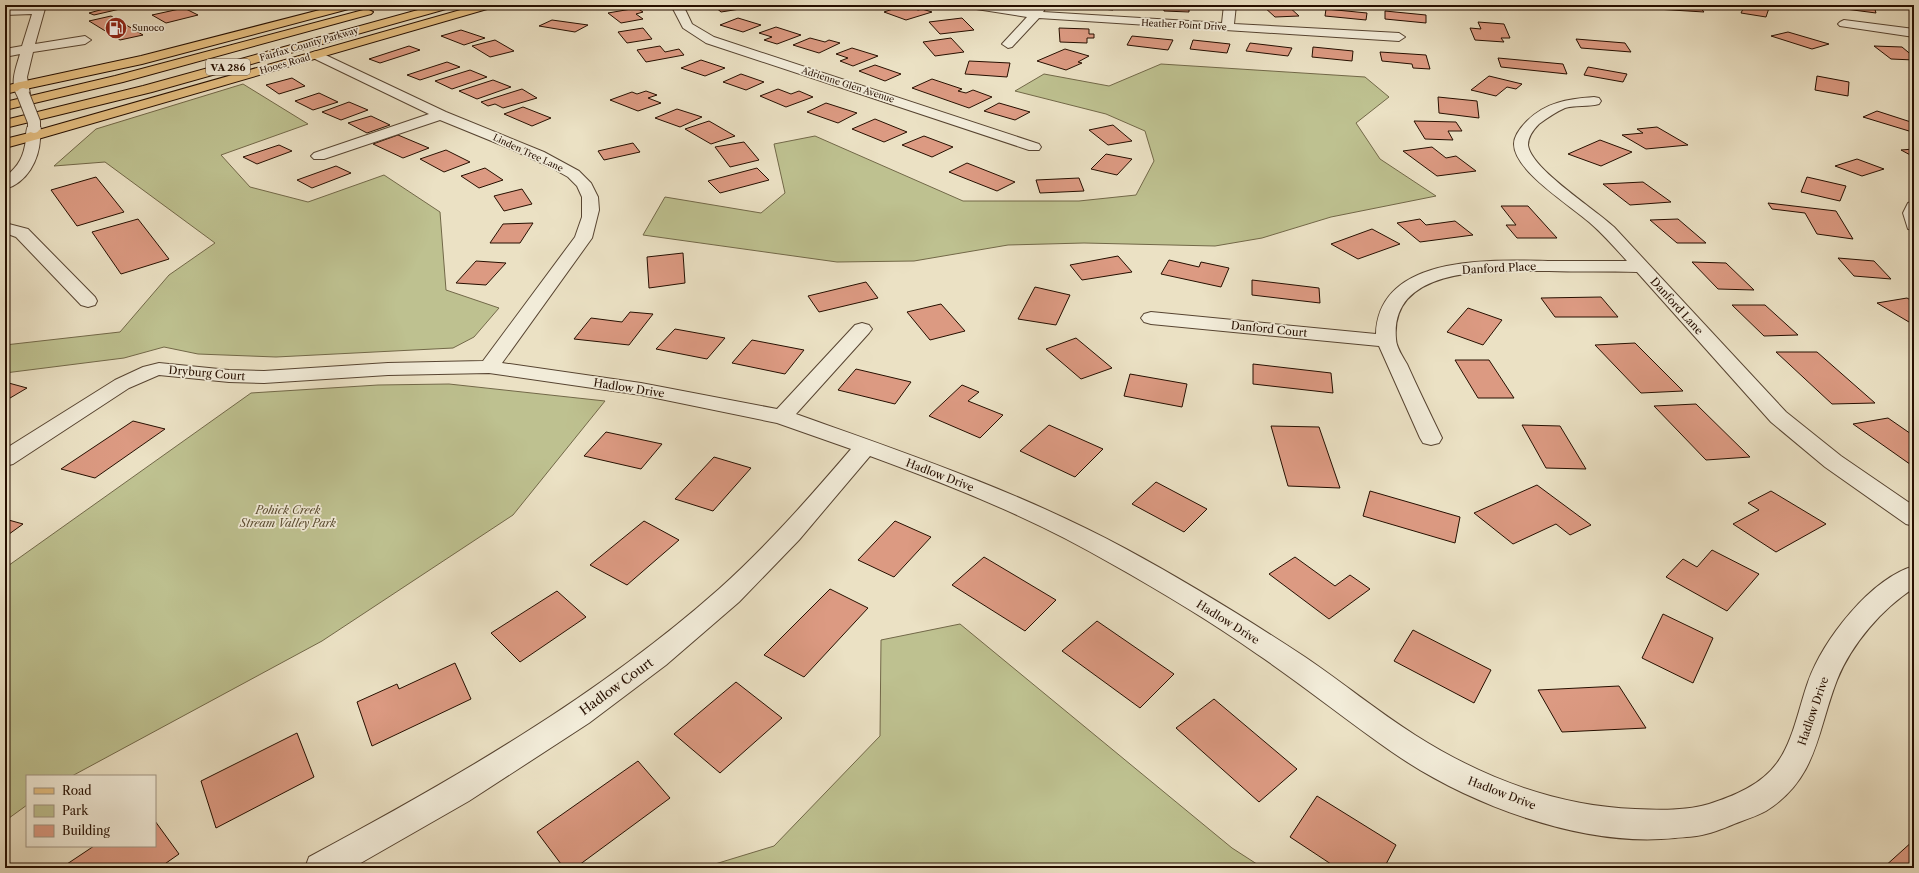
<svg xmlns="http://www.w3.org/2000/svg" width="1919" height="873" viewBox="0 0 1919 873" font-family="'Libre Caslon Text',serif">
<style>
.green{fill:#bec190;stroke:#726848}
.building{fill:#dc9a82;stroke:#260f00}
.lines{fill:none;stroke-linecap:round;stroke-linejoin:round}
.minor-casing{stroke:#574431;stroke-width:2}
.major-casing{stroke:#260f00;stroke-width:2}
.highway-casing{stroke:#260f00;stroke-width:2}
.minor{fill:#f2ecd9;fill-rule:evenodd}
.major{fill:#e6c082;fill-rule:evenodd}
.highway{fill:#e6c082;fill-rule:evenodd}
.minor-bridge-casing{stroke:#574431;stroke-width:14;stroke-linecap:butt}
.minor-bridge{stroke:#f2ecd9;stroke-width:12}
.labels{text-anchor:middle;stroke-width:3.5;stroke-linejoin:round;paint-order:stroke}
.far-street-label{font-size:9px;fill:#260f00;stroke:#f2ecd9}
.far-poi-label{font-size:9px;fill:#260f00;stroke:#f2ecd9;text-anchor:start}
.shield{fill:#f2ecd9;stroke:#635141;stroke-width:1}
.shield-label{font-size:10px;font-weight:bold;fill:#260f00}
.street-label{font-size:11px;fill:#260f00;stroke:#f2ecd9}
.park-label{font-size:11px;font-style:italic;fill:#5b4d32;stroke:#f2ecd9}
.near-street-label{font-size:13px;fill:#260f00;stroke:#f2ecd9}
</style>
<rect width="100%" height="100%" fill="#ebe1c4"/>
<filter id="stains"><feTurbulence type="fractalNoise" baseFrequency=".005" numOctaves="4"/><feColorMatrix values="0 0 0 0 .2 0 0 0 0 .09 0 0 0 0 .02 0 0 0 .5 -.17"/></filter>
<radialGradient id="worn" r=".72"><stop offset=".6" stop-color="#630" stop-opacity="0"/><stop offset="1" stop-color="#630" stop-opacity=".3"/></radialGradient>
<!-- green -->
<path class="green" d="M1161,64l204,13 24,20 -33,26 24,36 56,37 -105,21 -69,21 -47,8 -131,-3 -76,2 -94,16 -77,1 -194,-27 22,-38 96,16 24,-20 -11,-49 41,-8 148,65h116l57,-6 18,-34 -9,-30 -39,-17 -91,-23 29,-17 65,12z
M243,84l65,40 -87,31 29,32 58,15 76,-27 56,37 6,78 53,18 -25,29 -21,11 -177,9 -78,-3 -34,-7 -40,11 -119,15v-28l115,-13 49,-57 46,-32 -110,-81 -51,4 42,-37z
M449,384l156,17 -92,114 -191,126 -250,135h-45v29l-22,16v-253l246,-175 127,-8z
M960,624l272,224 31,20h-561l72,-22 106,-110 1,-96z"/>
<!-- building -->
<path class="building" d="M720,5h38l1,1 -38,6 -7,-6z
M905,5l13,5 4,-1 10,3 -26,8 -22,-8z
M1081,5h35l-3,5 -33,-3z
M1163,5h26v7l-25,-1z
M1287,5l12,11 -24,1 -12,-11z
M1654,5l45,1 5,6 -48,-3z
M1745,5h5l19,3 -3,9 -25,-4z
M1830,5l44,1 2,7 -46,-6z
M115,6l5,3 -26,6 -5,-2z
M184,8l14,7 -32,8 -14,-8z
M637,8l6,4 -7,2 7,5 -22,4 -13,-10z
M1326,9l41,4 -1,7 -41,-4z
M1385,11l41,4v8l-41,-4z
M111,16l32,19 -23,5 -31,-19z
M738,18l23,7 -18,7 -23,-7z
M962,18l12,12 -34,4 -11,-12z
M552,20l36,5 -13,7 -36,-6z
M1478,22l26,2 6,14h-9l3,4 -29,-2 -5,-12 11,1z
M776,27l25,8 -24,9 -13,-4 8,-3 -13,-4z
M643,28l9,11 -25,4 -9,-11z
M1059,28l30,1v5h5v4h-7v5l-27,-1z
M461,30l24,8 -21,7 -23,-9z
M1788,32l41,12 -17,5 -41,-13z
M1132,36l41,4 -5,10 -41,-5z
M810,38l15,4 4,-2 11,3 -21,10 -26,-8z
M951,38l13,14 -29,4 -12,-14z
M1576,39l49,4 6,9 -50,-4z
M495,40l19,11 -24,6 -18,-11z
M1193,40l37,4 -3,9 -37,-4z
M1250,43l42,5 -4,8 -42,-5z
M409,46l11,4 -40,13 -11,-4z
M660,46l5,6 14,-3 5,6 -38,7 -9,-12z
M1874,46l28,1 12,10v3l-23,-1z
M1313,47l40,4 -1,10 -40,-4z
M852,48l26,8 -25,10 -13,-5 8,-3 -12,-4z
M1065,49l24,7 -11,6 4,1 -16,7 -29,-9z
M1380,52l46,3 4,14 -17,-1 -1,-4 -30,-3z
M1498,58l65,6 4,10 -66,-7z
M701,60l24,8 -20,8 -24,-8z
M969,61l41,2 -3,14 -42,-3z
M447,62l13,5 -40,13 -13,-5z
M875,65l26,9 -16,7 -26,-10z
M1588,67l39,7 -4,8 -39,-7z
M470,70l17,7 -35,12 -17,-8z
M741,74l23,8 -18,8 -23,-8z
M1489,76l33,8 -6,5 -9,-2 -11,9 -25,-6z
M1817,76l32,6 -1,14 -33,-6z
M292,78l13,8 -26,8 -13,-9z
M932,79l30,10 -4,2 8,2 7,-3 19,7 -23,11 -57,-20z
M493,80l18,7 -34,12 -18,-8z
M522,89l15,9 -34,10 -8,-4 -7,2 -7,-4z
M778,89l13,5 8,-3 14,6 -27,10 -26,-11z
M646,91l11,4 -9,3 13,5 -23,8 -28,-11 22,-8 5,2z
M319,93l19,9 -25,8 -18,-9z
M1438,97l39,4 2,17 -40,-5z
M349,102l19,8 -27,10 -19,-8z
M826,103l31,10 -19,10 -31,-11z
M999,103l31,9 -15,8 -31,-9z
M523,107l28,11 -19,8 -28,-12z
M677,109l25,8 -22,10 -25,-9z
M1877,111l37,12v6l-5,2 -46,-14z
M371,116l19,9 -23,8 -19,-10z
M875,119l32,13 -23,10 -32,-13z
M709,121l26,15 -24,8 -26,-15z
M1414,121l42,1 6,9h-14l5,9 -28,-1z
M1113,125l19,16 -24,4 -19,-15z
M1657,127l31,18 -42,4 -24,-14 21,-2 -6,-4z
M398,135l31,13 -26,10 -30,-14z
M924,136l29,11 -21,10 -30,-12z
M1600,140l32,12 -31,14 -33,-12z
M744,142l15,18 -29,7 -15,-20z
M633,143l7,9 -36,8 -6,-9z
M279,145l13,6 -35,13 -14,-7z
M1432,147l14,11 10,-2 20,15 -39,5 -34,-25z
M1914,149v8l-13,-7z
M446,150l24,12 -26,10 -24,-13z
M1106,154l26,5 -15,16 -26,-6z
M1857,159l27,10 -22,7 -27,-10z
M967,163l48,19 -18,9 -48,-19z
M336,166l15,7 -39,15 -15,-8z
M485,168l18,12 -24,8 -18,-12z
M757,168l12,12 -49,13 -12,-12z
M96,177l28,35 -47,14 -26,-36z
M1807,177l39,9 -6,15 -39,-9z
M1079,178l5,13 -44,2 -4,-13z
M1643,182l28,20 -41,3 -27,-21z
M522,189l10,15 -28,7 -10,-15z
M1768,203l68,8 17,28 -36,-5 -12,-21 -33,-4z
M1501,206h27l29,32h-40l-11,-13h10z
M138,219l31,40 -48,15 -29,-42z
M1420,219l6,6 29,-4 18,14 -53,7 -23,-19z
M1678,219l28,24h-29l-27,-23z
M533,223l-13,20h-30l13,-19z
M1372,229l28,15 -42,15 -27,-15z
M683,253l2,30 -36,5 -2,-31z
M1118,256l14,16 -50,8 -12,-15z
M1838,258l36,3 17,18 -37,-3z
M1169,260l30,7 2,-5 28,6 -8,19 -60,-13z
M476,261l30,2 -20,22 -30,-2z
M1692,262l34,1 28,27 -36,-1z
M1252,280l67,8 1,15 -68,-8z
M866,282l12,16 -59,14 -11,-16z
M1035,287l35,8 -14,30 -38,-6z
M1601,297l17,20h-63l-14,-19z
M1907,298l7,4v23l-37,-22z
M941,304l24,27 -35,9 -23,-28z
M1732,305h33l33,30 -34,1z
M1468,308l34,12 -19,25 -36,-13z
M630,312l23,2 -24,31 -55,-6 17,-21 31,4z
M675,329l50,9 -18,21 -51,-10z
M1076,338l36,30 -31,11 -35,-30z
M752,340l52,10 -19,24 -53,-11z
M1635,343l48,48 -42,2 -46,-48z
M1776,352h41l58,51 -43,1z
M1455,360h34l25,38h-36z
M1253,364l78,9 2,20 -80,-9z
M856,369l55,13 -16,22 -57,-14z
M1130,374l57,10 -5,23 -58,-11z
M5,382l22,6 -22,13z
M962,385l17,7 -11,9 35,14 -23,23 -51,-22z
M1696,404l54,53 -44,3 -52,-54z
M1888,418l26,18v31l-61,-43z
M133,421l32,8 -70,49 -34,-9z
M1049,425l54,24 -28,28 -55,-26z
M1522,425l38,1 26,43 -40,-1z
M1271,426l48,1 21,61 -52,-2z
M606,432l56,12 -21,25 -57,-13z
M714,457l37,11 -38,43 -38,-12z
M1156,482l51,27 -23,23 -52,-28z
M1537,485l54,40 -21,10 -14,-11 -43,20 -39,-31z
M1370,491l90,26 -5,26 -92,-27z
M1771,491l55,33 -50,28 -43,-28 26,-14 -11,-7z
M5,519l18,5 -18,13z
M644,521l35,19 -52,45 -37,-20z
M895,521l36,16 -37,40 -36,-17z
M1712,550l47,24 -32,37 -61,-34 17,-18 14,8z
M984,557l72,43 -31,31 -73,-46z
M1295,557l40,29 15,-11 20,14 -41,30 -60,-45z
M830,589l38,19 -64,69 -40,-22z
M557,591l29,26 -66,45 -29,-29z
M1663,614l50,24 -20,45 -51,-25z
M1097,621l77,53 -34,34 -78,-57z
M1413,630l78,40 -17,33 -80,-42z
M455,663l16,36 -99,47 -15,-44 40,-18 2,5z
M736,682l46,36 -62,55 -46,-39z
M1619,686l27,42 -84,4 -24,-42z
M1214,699l83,70 -38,33 -83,-74z
M297,733l17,44 -98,51 -15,-47z
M638,761l32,37 -95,70h-11l-27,-36z
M1317,796l79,49 -12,23h-47l-47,-31z
M155,821l24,33 -20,14h-98l33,-22h61z
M1914,840v28h-31z"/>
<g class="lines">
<!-- minor casing -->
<g class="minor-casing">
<path id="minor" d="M34,5h12l-11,39 50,-8 6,4 -6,4 -52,8 -6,25 3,17 -2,3h-10c-9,-13 -2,-29 2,-43l-15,3v-8l17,-3 10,-32 -27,1v-6l29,-2z
M671,5h12l9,19 22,13 325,107 2,3 -2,3h-10l-323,-107 -23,-15z
M964,5h30l39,5 3,-5h12l-5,7 179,11 2,-18h12l-2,19 165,9 6,4 -6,4 -360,-23 -27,29 -4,1 -6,-4 25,-27 -57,-9z
M1844,20l70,9v8l-74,-11 -2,-2 2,-2z
M317,51l129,61 98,40 35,19 12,12 7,14 1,13 -7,28 -90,125 139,20 136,26 78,-84 7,-2 7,2 3,4 -3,4 -73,81c112,40 225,78 330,135 61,33 121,70 179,108 37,25 72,54 110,78 66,42 141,71 220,74 24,1 51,2 74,-5 25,-8 52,-19 68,-41 16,-21 22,-56 31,-81 15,-42 62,-103 106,-116v22c-32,21 -62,55 -77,92 -20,51 -19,98 -71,131 -7,4 -16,7 -24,10 -11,4 -23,10 -36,13 -10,3 -21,3 -31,4 -93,10 -208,-34 -283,-86 -46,-32 -89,-67 -135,-98 -47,-33 -97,-63 -147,-91 -75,-44 -158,-77 -240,-107l-71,84 -60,62 -73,63 -77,58 -120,78 -117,67h-47l4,-11c145,-78 287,-159 410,-268 48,-43 90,-91 132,-140l-74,-26 -136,-28 -152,-22 -101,2 -124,8 -35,-1 -70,-7 -30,13 -116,76 -8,2v-17l110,-69 28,-13 16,-4 70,7 35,1 124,-8 95,-2 92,-124 7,-20v-20l-5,-11 -9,-9 -16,-9 -41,-19 -71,-29 -116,39h-10l-3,-3 3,-3 115,-39 -116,-56 -2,-3 2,-3z
M1594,97l5,1 2,3 -2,3c-11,3 -23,1 -34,4 -9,4 -18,10 -26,16 -6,6 -11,13 -11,21 3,24 67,64 86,82l172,185 55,44 73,50v20l-8,-2 -81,-57 -54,-45 -134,-150c-29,-1 -59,0 -88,-1 -49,0 -160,-8 -153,68 0,8 7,18 11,25 11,25 23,49 35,74l-3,5 -8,2 -8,-2 -3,-5 -41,-92 -228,-22 -7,-2 -3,-4 3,-4 7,-2 225,22c3,-80 115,-74 172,-73 26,0 53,0 79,0 -12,-13 -24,-27 -38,-39 -19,-17 -75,-51 -75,-78 0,-8 7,-17 13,-23 19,-19 41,-22 67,-24z
M34,123l5,1c3,4 2,10 1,15 -1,21 -13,44 -35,50v-12c14,-11 19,-21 21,-38 0,-5 0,-11 3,-15z
M1914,201v29l-6,-1 -5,-16 5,-10z
M5,223l23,6 67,68 2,4 -2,4 -7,2 -7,-2 -65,-68 -11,-4z"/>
</g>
<!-- major casing -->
<g class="major-casing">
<path id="major" d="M339,5h19l-2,2 -214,57 -121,26 -5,-1 -2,-3 2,-3 125,-27z
M478,5h18l-2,2 -456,132h-10l-2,-3 2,-3z"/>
</g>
<!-- highway casing -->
<g class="highway-casing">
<path id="highway" d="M436,5h19l-2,2 -301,85 -147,36v-8l138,-34z
M367,9l6,3 -2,2 -248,68 -118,28v-8l110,-26z
M21,82l5,1 2,3 -2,3 -21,5v-8z
M33,132l5,1 2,3 -2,3 -33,9v-9z"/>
</g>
<!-- minor -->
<use href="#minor" class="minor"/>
<!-- major -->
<use href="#major" class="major"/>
<!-- highway -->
<use href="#highway" class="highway"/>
<!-- minor-bridge casing -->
<g class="minor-bridge-casing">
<path id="minor-bridge" d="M23,94l11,28v5"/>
</g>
<!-- minor-bridge -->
<use href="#minor-bridge" class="minor-bridge"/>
</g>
<!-- icons -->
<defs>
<g id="fuel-disc" transform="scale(1.15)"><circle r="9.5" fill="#8f2418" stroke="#f2ecd9"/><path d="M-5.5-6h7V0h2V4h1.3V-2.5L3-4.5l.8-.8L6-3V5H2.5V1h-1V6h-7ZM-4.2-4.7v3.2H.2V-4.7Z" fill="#fff"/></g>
</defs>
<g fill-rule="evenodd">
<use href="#fuel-disc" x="116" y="28"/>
</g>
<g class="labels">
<!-- far-street labels -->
<g class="far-street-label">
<text transform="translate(1184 25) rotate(3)" y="3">Heather Point Drive</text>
<text transform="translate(309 44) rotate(-16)" y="3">Fairfax County Parkway</text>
<text transform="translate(285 64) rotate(-16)" y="3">Hooes Road</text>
<text transform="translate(848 85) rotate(18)" y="3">Adrienne Glen Avenue</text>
<text transform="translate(528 153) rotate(25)" y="3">Linden Tree Lane</text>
</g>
<!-- far-poi labels -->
<g class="far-poi-label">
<text x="132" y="31">Sunoco</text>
</g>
<!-- shield labels -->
<rect class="shield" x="206" y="59" width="44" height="16" rx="3"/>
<g class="shield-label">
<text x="228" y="71">VA 286</text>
</g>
<!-- street labels -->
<g class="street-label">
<text transform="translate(1499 268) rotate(-3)" y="4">Danford Place</text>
<text transform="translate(1677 306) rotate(48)" y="4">Danford Lane</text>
<text transform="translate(1269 329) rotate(6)" y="4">Danford Court</text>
<text transform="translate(207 373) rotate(5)" y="4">Dryburg Court</text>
<text transform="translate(629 388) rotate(9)" y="4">Hadlow Drive</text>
<text transform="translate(940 475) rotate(21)" y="4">Hadlow Drive</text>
<text transform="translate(1228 622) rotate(32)" y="4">Hadlow Drive</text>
<text transform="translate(1813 711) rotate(-71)" y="4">Hadlow Drive</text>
<text transform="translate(1502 793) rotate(21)" y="4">Hadlow Drive</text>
</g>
<!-- park labels -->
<g class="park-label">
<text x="288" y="514">Pohick Creek<tspan x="288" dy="13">Stream Valley Park</tspan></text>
</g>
<!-- near-street labels -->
<g class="near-street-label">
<text transform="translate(616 686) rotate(-36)" y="5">Hadlow Court</text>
</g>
</g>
<!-- margin -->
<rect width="1919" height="873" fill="none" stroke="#ebe1c4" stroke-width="20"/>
<rect x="6" y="6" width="1907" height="861" fill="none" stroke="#260f00" stroke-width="2"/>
<rect x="10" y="10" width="1899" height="853" fill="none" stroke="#260f00"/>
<!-- legend -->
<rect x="26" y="775" width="130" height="72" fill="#f2ecd9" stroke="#a09482"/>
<rect x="34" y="788" width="20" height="6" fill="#e6c082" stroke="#a09482"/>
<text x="62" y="795" font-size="12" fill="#260f00">Road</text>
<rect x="34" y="805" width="20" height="12" fill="#bec190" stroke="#a09482"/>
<text x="62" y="815" font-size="12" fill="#260f00">Park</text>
<rect x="34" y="825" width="20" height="12" fill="#dc9a82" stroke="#a09482"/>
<text x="62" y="835" font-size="12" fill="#260f00">Building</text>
<rect width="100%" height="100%" filter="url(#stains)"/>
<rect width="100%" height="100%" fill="url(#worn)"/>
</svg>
